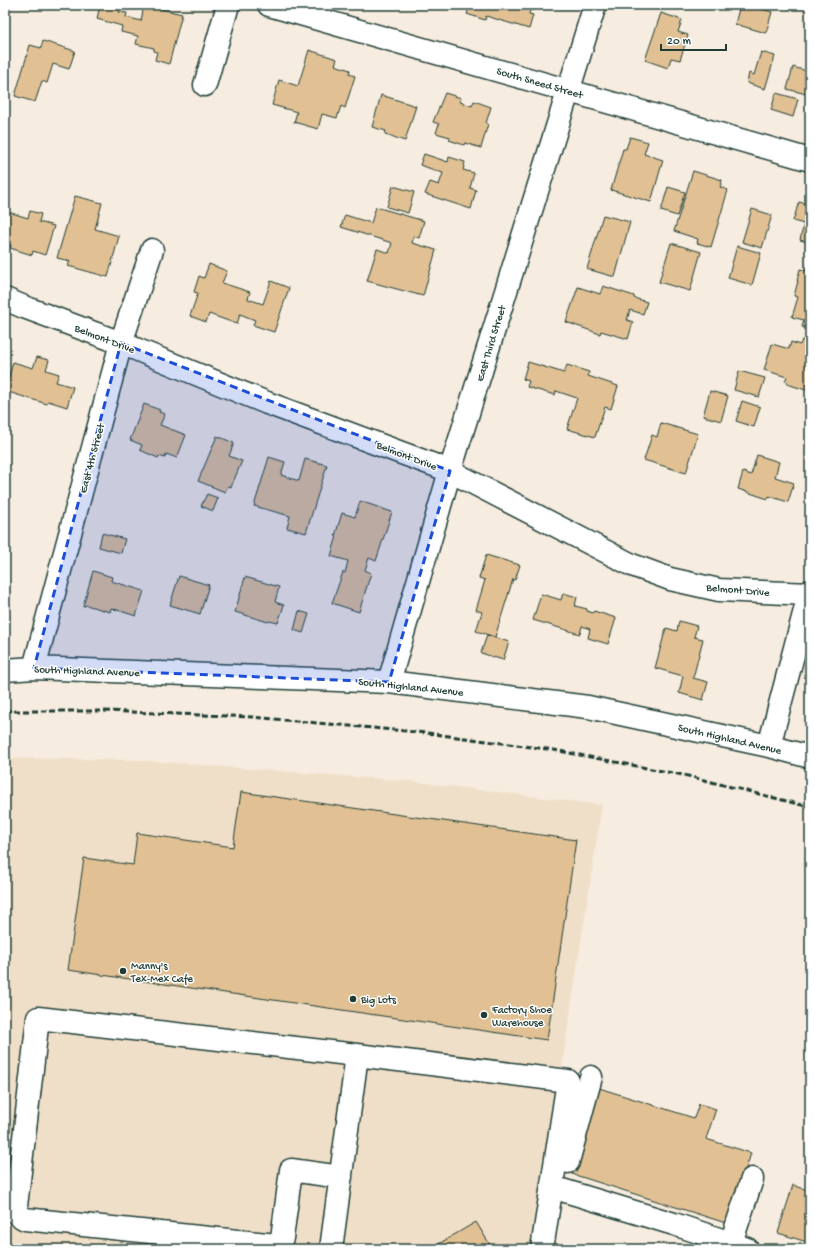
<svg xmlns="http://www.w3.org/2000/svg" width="815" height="1254" viewBox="0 0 815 1254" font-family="'Gochi Hand',sans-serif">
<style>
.built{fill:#f0dfc8}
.building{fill:#e1c194;stroke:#1f3d34}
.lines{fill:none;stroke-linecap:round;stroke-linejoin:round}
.minor-casing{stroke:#1f3d34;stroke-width:25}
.minor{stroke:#fff;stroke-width:22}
.rail{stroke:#1f3d34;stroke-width:3;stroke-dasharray:6 3;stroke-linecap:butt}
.marked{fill:#1d4ed8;fill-opacity:0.2;stroke:#1d4ed8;stroke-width:3;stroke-dasharray:8 5;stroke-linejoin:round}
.poi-dot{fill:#1f3d34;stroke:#fff;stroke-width:1.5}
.labels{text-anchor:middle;stroke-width:3;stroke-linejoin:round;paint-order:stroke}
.street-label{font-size:11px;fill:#1f3d34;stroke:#fff}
.poi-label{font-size:11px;fill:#1f3d34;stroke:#fff;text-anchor:start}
</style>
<rect width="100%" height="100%" fill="#f6ecdf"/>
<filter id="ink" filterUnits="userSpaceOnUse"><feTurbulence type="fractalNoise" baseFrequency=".025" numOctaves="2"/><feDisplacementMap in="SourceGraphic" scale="8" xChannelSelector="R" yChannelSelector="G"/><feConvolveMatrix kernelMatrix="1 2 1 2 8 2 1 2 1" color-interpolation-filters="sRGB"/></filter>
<g filter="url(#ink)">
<!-- built -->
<path class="built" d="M5,758l131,2 272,21 194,24 -68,444h-529z"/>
<!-- building -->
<path class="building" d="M100,5h20l-1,7 8,1 -1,4 15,4 3,-16 38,9 -13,50 -14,-4 2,-8 -3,-1v-3l-18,-4 2,-8 -17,-4 1,-6 -25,-7z
M470,5h62l-3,9 4,1 -4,14 -43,-13 -1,4 -18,-6z
M740,5h7l25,7 -6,21 -31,-9z
M661,13l21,7 -4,12 10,3 -8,25 -9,-2 -3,10 -23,-8z
M43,41l32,10 -6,18 -16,-5 -6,19 -5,-2 -7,21 -20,-6 15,-51 11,3z
M309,50l28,9 -2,6 15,5 -1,4 6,2 -10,32 -4,-2 -4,12 -15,-4 -4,15 -24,-7 3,-10 -25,-7 7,-25 19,6z
M761,52l14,4 -10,33 -18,-6 2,-10 5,2z
M793,67l17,5v23l-23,-6z
M445,93l16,5 -1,4 12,4 2,-5 17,6 -5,16 2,1 -7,24 -16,-5 -1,2 -15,-5 1,-3 -14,-4 3,-9 -6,-2z
M776,93l22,6 -5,18 -22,-7z
M381,95l35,11 -11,35 -20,-7 1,-3 -14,-4z
M630,137l18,5 -4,12 19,6 -12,42 -40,-12 12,-41h3z
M424,154l24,8 1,-5 16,5 -2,8 11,3 -4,15 6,2 -5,19 -46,-15 5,-12 9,3 4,-12 -23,-8z
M693,171l29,9 -2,7 8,3 -17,57 -14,-4 1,-4 -24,-8z
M393,186l21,6 -6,21 -21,-6z
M668,187l17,5 -8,24 -16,-5z
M75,196l27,7 -7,26 24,7 -11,41 -40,-11 2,-5 -13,-3z
M799,202l11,3v38l-10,-3 4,-16 -11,-3z
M376,207l48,14 -5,17 -5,-2 -2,7 24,7 -13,46 -56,-15 10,-32 12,4 3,-10 -51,-16 4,-12 26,8z
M752,209l20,6 -10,33 -20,-6z
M5,211l23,7 2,-7 11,3 -2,8 15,4 -9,29 -12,-4 -1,4 -22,-7 1,-3 -6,-2z
M603,215l27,7 -15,55 -28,-8z
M671,243l30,9 -11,39 -31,-9z
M737,246l24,7 -9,32 -24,-7z
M209,264l18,7 -5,12 28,9 -2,7 15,5 8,-23 18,7 -15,44 -21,-7 2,-5 -15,-6 -3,10 -28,-10 -3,8 -16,-6 8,-23 -4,-1 5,-16 5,2z
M800,269l10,3v57l-8,-2 2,-7 -12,-3 6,-20 -4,-1 4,-15h-1z
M603,286l31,10v2l13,4 -4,12 -13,-4 -3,10 6,2 -5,17 -27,-8 -1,3 -34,-12 12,-35 22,7z
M802,340l8,3 -1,48 -22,-7 1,-2 -3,-1 2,-4 -23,-7 8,-26 17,5 2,-7 9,3z
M37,357l12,3 -3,10 13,4 -3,8 17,5 -6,20 -19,-6 -1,3 -42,-13 8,-29 20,6z
M528,362l36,11 3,-8 22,7 -1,4 30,10 -7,23 -6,-2 -10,30 -28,-8 10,-31 -21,-7 -1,4 -28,-8 2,-6 -6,-2z
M739,371l26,7 -6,19 -25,-7z
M710,391l18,5 -7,25 -18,-5z
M742,401l18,6 -6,20 -18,-6z
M144,404l16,6 -1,2 6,2 -5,11 26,10 -9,23 -11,-4 -1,4 -6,-2 -1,2 -18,-8 2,-5 -12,-5z
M661,423l37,11 -12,39 -42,-13 8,-25 5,2z
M217,436l17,7 -5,13 13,5 -11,26 -3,-1 -3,6 -27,-11z
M757,455l22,7 -4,15 19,6 -6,19 -19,-6 -1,3 -30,-10 5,-17 8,3z
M269,457l16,5 -4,13 18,6 6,-22 22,6 -21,68 -19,-5 3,-12 -36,-10z
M207,494l11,4 -5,13 -12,-5z
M360,501l32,11 -16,49 -7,-3 -4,12 6,3 -12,39 -27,-9 11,-31 2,1 3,-12 -17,-5 6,-20h-2l7,-23 13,4z
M102,533l23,6 -4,14 -22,-6z
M486,555l34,10 -5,15 -2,-1 -18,58 -19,-6 6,-19 -6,-2 9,-30 -6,-2z
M93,571l19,6 -1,4 33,10 -8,25 -25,-8 -1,4 -24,-7 -1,1h-2z
M179,576l30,9 -9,29 -30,-9z
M245,577l34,10 -4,15 9,3 -6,18 -9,-2 -1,1 -33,-10z
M563,593l14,4 -2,9 12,3v2l6,2 1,-2 22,7 -8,26 -20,-6 2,-9 -8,-3 -2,8 -47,-14 8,-26 20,6z
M299,611l10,3 -6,19 -9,-3z
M679,621l18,5 -3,11 9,2 -10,39 15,4 -5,18 -24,-7 4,-17 -28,-8 11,-40 11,3z
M487,635l22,7 -6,18 -22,-7z
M241,792l335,48 -29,200 -479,-70 16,-112 49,7 4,-32 96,14z
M599,1088l95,30 5,-14 17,5 -10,30 45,14 -22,71 -157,-50z
M793,1185l17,6v52l-32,-10z
M476,1222l16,26 -2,1h-60z"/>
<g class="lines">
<!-- minor casing -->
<g class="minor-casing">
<path id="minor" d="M269,5l541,155
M205,85l23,-80
M5,299l19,8 97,36 146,60 183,68 182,94 38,14 49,11 91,4
M34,668l87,-325 31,-93
M5,670l29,-2 355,14 199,25 181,39 41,11
M389,682l61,-211 145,-466
M769,746l41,-155
M357,1055l211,26 -26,168
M568,1162l23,-85
M552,1187l122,37 57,19 -2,6
M331,1249l26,-194 -319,-37 -22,188 2,9 7,4 252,26 5,-7 9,-68 50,7
M747,1249l-16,-6 21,-64"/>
</g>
<!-- minor -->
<use href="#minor" class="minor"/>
<!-- rail -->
<path class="rail" d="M5,711h99l148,6 175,16 127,17 134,26 122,31"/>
</g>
</g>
<!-- marked area -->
<path class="marked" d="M121,343l329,128 -61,211 -355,-14z"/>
<!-- markers -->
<g class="poi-dot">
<circle cx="123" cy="971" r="4"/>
<circle cx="353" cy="999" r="4"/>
<circle cx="484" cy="1015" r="4"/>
</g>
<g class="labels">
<!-- street labels -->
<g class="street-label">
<text transform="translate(540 82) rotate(16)" y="4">South Sneed Street</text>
<text transform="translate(105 338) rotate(21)" y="4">Belmont Drive</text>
<text transform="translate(490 343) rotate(-73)" y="4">East Third Street</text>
<text transform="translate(407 455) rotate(21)" y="4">Belmont Drive</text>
<text transform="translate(91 458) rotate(-75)" y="4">East 4th Street</text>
<text transform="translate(738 589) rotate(5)" y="4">Belmont Drive</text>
<text transform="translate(87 670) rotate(2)" y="4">South Highland Avenue</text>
<text transform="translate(411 686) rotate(6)" y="4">South Highland Avenue</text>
<text transform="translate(730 738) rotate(13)" y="4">South Highland Avenue</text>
</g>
<!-- poi labels -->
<g class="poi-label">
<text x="131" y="969">Manny's<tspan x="131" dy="13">Tex-Mex Cafe</tspan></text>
<text x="361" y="1003">Big Lots</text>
<text x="492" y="1013">Factory Shoe<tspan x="492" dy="13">Warehouse</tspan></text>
</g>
</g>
<!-- margin -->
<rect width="815" height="1254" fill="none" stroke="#fff" stroke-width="20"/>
<rect x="10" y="10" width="795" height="1234" fill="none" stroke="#1f3d34" stroke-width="1.5" filter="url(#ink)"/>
<!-- scale -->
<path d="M661 44v6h65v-6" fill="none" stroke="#1f3d34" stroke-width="2"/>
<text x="667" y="44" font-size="12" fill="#1f3d34" stroke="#ffffff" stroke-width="3" paint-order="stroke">20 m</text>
</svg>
